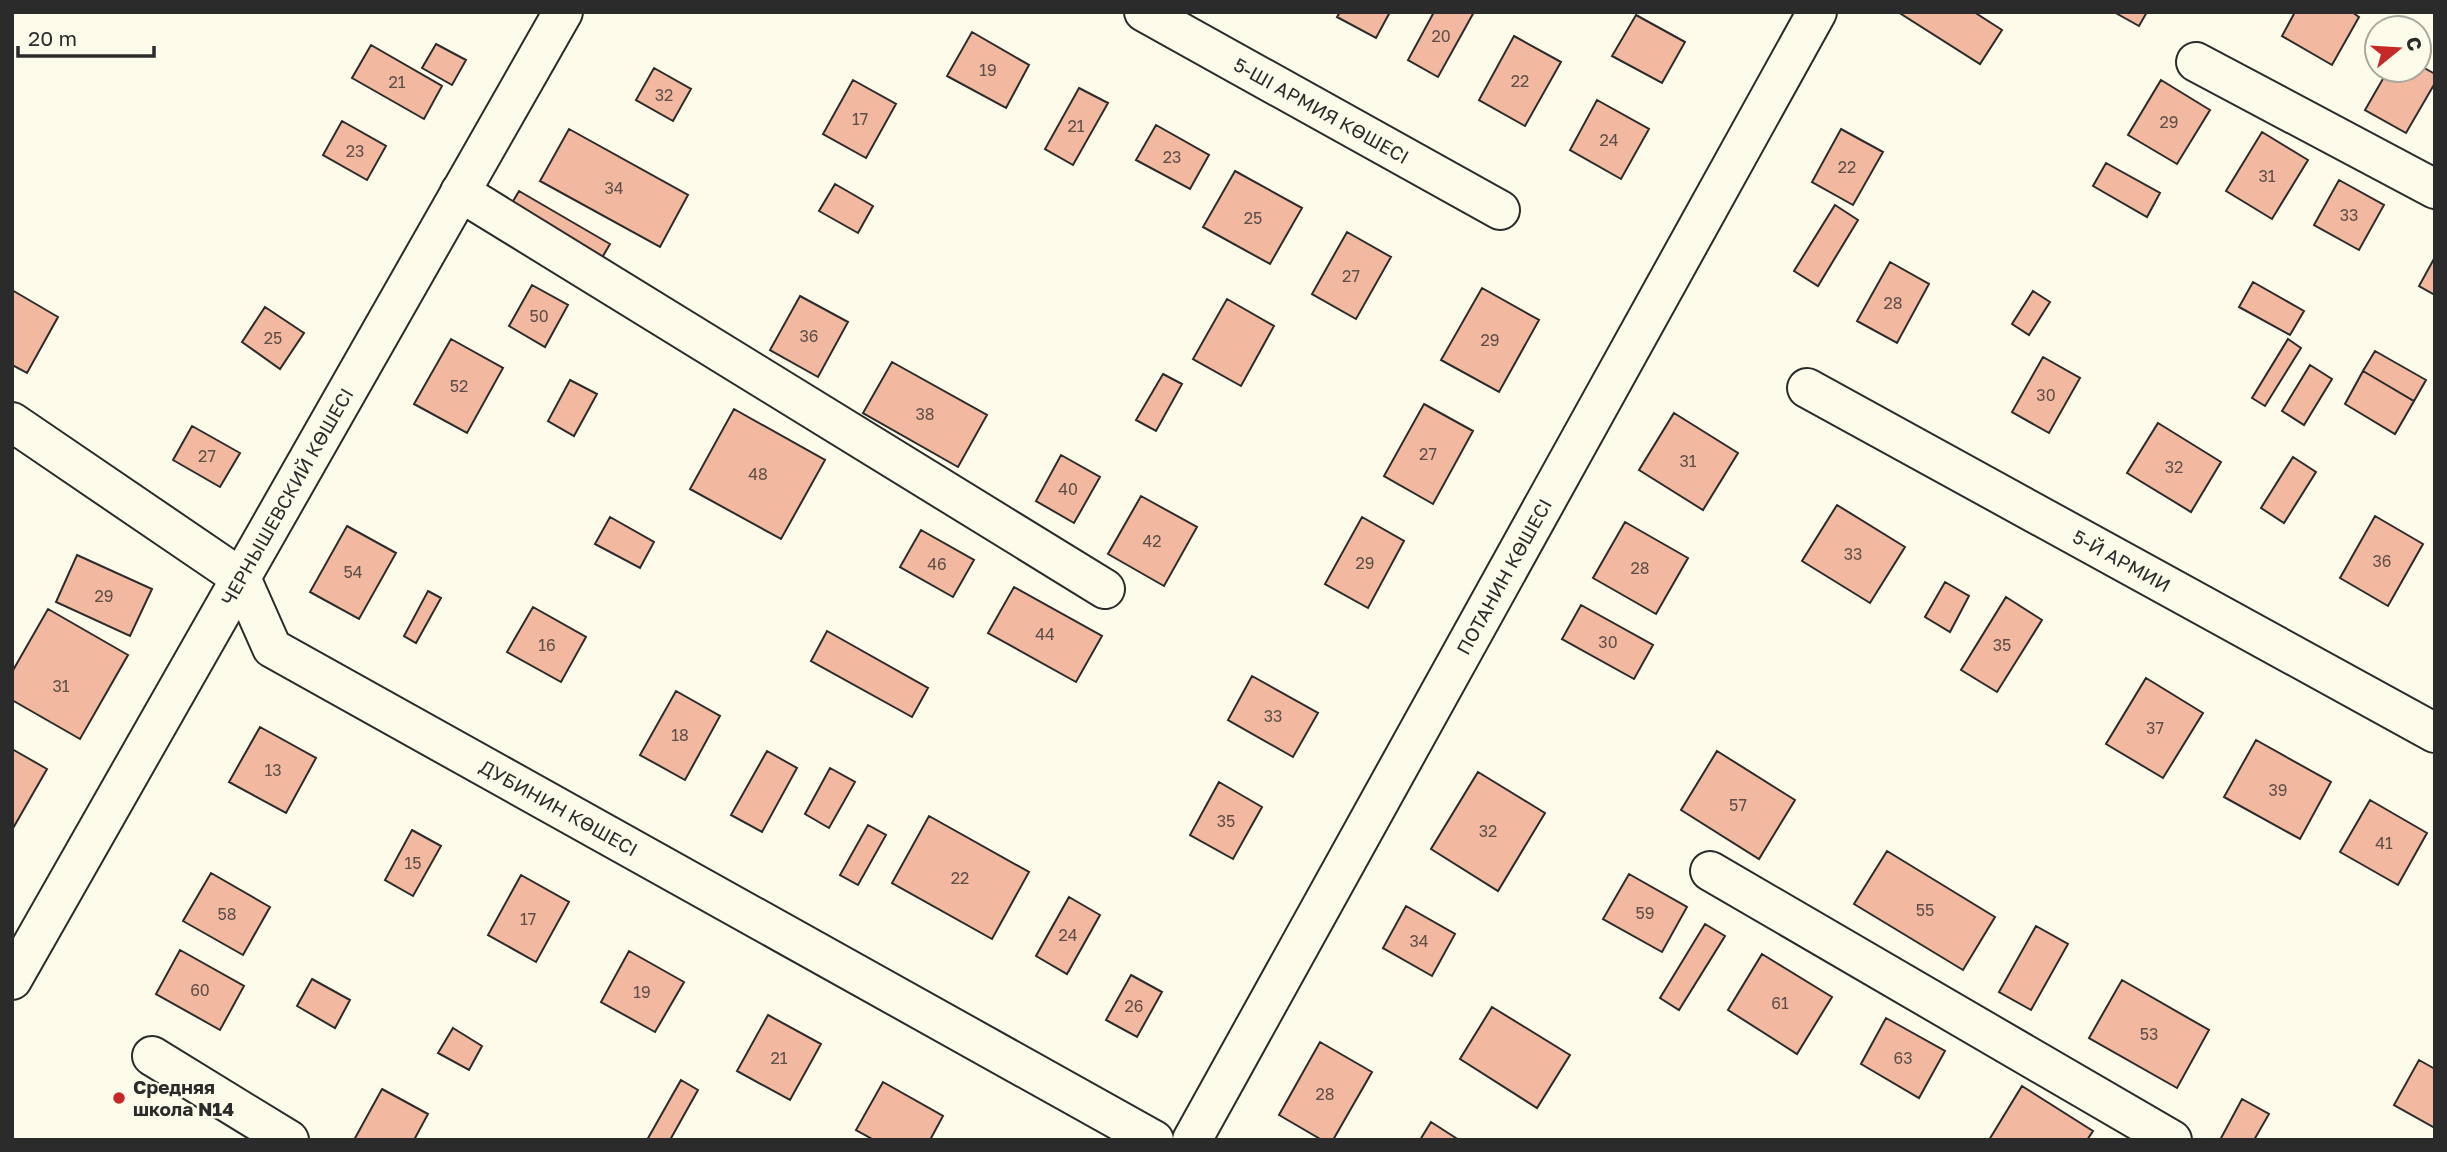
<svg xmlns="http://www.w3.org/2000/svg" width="2447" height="1152" viewBox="0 0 2447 1152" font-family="'Golos Text',sans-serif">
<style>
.building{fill:#f2b8a0;stroke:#2b2b2b;stroke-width:2}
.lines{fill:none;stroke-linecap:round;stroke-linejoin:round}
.minor-casing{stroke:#2b2b2b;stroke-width:42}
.major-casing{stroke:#2b2b2b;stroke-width:42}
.minor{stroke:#fdfbea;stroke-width:38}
.major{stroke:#fdfbea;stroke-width:38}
.poi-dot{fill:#c62828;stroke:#fdfbea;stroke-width:2.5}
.labels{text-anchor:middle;stroke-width:5;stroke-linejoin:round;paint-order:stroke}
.number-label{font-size:16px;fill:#5d4e48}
.street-label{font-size:19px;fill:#2b2b2b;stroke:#fdfbea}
.poi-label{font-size:19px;font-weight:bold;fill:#2b2b2b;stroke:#fdfbea;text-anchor:start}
</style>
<rect width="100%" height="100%" fill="#fdfbea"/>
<!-- building -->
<path class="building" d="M1340,12h50l-14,26 -39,-21z
M1434,12h40l-36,65 -30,-17z
M1898,12h76l28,18 -22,34z
M2114,12h33l-8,14z
M2295,12h57l7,5 -27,48 -50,-29z
M1636,15l49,27 -23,41 -50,-27z
M972,32l57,33 -23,43 -59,-32z
M1514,36l47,26 -36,64 -46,-26z
M436,44l30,16 -14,25 -30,-17z
M371,45l71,41 -18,33 -72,-41z
M2419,65l16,9v9l-29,50 -41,-23 23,-40h31z
M654,68l37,21 -18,32 -37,-21z
M853,80l43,24 -30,54 -43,-24z
M2161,80l49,30 -33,54 -49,-29z
M1079,88l29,15 -35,62 -28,-16z
M1597,100l52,29 -28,50 -51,-29z
M342,121l44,25 -19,34 -44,-25z
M1156,125l53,30 -19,34 -54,-29z
M569,129l119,66 -28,52 -120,-66z
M1841,129l42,23 -30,53 -41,-23z
M2262,132l46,28 -36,59 -46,-28z
M2106,163l54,30 -13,24 -54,-31z
M1235,171l67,37 -32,56 -67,-37z
M2339,180l45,25 -25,45 -45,-25z
M835,184l38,22 -15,27 -39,-22z
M519,191l91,53 -14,24 -91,-53z
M1835,205l23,15 -40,66 -24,-15z
M1347,232l44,25 -35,62 -44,-25z
M2435,257v38l-16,-9z
M1890,262l39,22 -32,59 -40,-22z
M2253,282l51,29 -14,24 -51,-28z
M532,285l36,20 -23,42 -36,-21z
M1482,288l57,32 -40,72 -58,-32z
M12,290l46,27 -31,56 -15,-8z
M2033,291l17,11 -21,33 -17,-11z
M800,296l48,26 -30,55 -48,-27z
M1227,299l47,27 -33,60 -48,-27z
M265,307l39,26 -24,36 -38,-27z
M451,339l52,29 -36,65 -53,-29z
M2288,339l13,9 -36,58 -13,-8z
M2375,351l51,29 -12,21 -51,-30z
M2043,357l37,21 -31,55 -37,-21z
M892,362l95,53 -29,52 -95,-54z
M2310,365l22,14 -28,46 -22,-14z
M2363,371l51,30 -19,33 -50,-30z
M1163,374l19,10 -26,47 -20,-11z
M570,380l27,14 -23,42 -26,-15z
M1424,404l49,27 -40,73 -49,-28z
M734,409l91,51 -44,79 -91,-50z
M1674,413l64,40 -35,57 -64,-40z
M2158,423l63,39 -30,50 -64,-39z
M192,426l48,27 -20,34 -47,-27z
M1061,455l39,22 -26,46 -38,-22z
M2293,457l23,15 -32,51 -23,-15z
M1141,496l56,31 -33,59 -56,-32z
M1837,505l68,42 -35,56 -68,-42z
M2375,516l48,28 -35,62 -48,-28z
M610,517l44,25 -14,26 -45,-24z
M1362,517l42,24 -36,67 -43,-24z
M1625,522l63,36 -32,56 -63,-36z
M347,526l49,27 -37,66 -49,-27z
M921,530l53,30 -21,37 -53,-30z
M77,555l75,34 -22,47 -74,-34z
M1945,582l24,14 -19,36 -25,-15z
M1014,587l88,49 -26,46 -88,-49z
M428,591l13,7 -25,45 -12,-7z
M2006,597l36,23 -45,72 -36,-22z
M1581,605l72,40 -19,34 -72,-40z
M533,607l53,30 -25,45 -54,-30z
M48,609l80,46 -48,84 -68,-39v-28z
M827,631l101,57 -16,29 -101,-56z
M1252,676l66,37 -25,44 -65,-37z
M2146,678l57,35 -40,65 -57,-34z
M676,691l44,25 -35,64 -45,-25z
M260,727l56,31 -30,55 -57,-31z
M2256,740l75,42 -31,57 -76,-42z
M12,749l35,20 -35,61z
M767,751l30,17 -35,64 -31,-17z
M1717,751l78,49 -36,59 -78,-49z
M830,768l25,14 -26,46 -24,-14z
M1478,772l67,41 -47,78 -67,-42z
M1219,782l43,25 -29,52 -43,-24z
M2370,800l57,33 -29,52 -58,-33z
M929,816l100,56 -37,67 -100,-56z
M868,825l18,10 -28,50 -18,-10z
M412,830l29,16 -28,50 -28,-16z
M1887,851l108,66 -32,53 -109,-66z
M211,873l59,34 -27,48 -60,-34z
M1629,874l58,33 -25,45 -59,-33z
M521,875l48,27 -33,60 -48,-27z
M1069,897l31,18 -33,59 -31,-18z
M1406,906l49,28 -23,42 -49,-28z
M1705,924l20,12 -46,74 -19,-12z
M2036,926l32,18 -37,66 -32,-18z
M180,950l64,36 -24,44 -64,-36z
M629,951l55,31 -29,50 -54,-30z
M1762,954l70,43 -35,57 -69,-44z
M1131,975l31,17 -25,45 -31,-17z
M312,979l38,21 -15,28 -38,-22z
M2122,980l87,50 -32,58 -88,-50z
M1492,1007l78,48 -33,53 -77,-49z
M768,1015l53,29 -31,56 -53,-29z
M1886,1018l59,33 -26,47 -58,-34z
M453,1028l29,18 -13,24 -31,-17z
M1320,1042l52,30 -39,68h-11l-43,-25z
M2419,1060l16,9v59l-41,-23z
M681,1080l17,10 -28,50h-23z
M883,1082l60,34 -13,24h-56l-18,-10z
M2022,1086l71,45 -6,9h-98z
M382,1089l46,25 -14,26h-60z
M2242,1099l27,15 -15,26h-34z
M1431,1122l28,18h-39z"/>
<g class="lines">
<!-- minor casing -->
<g class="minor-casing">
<g id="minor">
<path id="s1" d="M1144,12l356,198"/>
<path d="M2196,62l239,127"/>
<path d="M460,192l645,397"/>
<path id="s2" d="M1807,388l628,345"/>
<path id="s3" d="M12,422l229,156 31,70 882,492"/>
<path d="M1710,871l462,269"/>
<path id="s4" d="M12,980l551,-968"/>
<path d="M152,1056l137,84"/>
</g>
</g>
<!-- major casing -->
<g class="major-casing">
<g id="major">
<path id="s5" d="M1192,1140l625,-1128"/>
</g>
</g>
<!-- minor -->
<use href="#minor" class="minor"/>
<!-- major -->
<use href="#major" class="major"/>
</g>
<!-- markers -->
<circle class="poi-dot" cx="119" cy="1098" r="7"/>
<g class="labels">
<!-- number labels -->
<g class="number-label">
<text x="1441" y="42">20</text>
<text x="988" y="76">19</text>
<text x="1520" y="87">22</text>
<text x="397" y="88">21</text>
<text x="664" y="101">32</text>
<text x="860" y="125">17</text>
<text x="2169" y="128">29</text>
<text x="1076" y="132">21</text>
<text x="1609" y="146">24</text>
<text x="355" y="157">23</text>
<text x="1172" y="163">23</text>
<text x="1847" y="173">22</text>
<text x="2267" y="182">31</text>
<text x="614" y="194">34</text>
<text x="2349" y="221">33</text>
<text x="1253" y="224">25</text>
<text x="1351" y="282">27</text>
<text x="1893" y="309">28</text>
<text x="539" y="322">50</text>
<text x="809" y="342">36</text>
<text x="273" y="344">25</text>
<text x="1490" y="346">29</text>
<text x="459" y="392">52</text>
<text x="2046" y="401">30</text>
<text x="925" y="420">38</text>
<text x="1428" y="460">27</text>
<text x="207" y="462">27</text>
<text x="1688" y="467">31</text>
<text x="2174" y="473">32</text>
<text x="758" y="480">48</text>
<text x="1068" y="495">40</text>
<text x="1152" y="547">42</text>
<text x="1853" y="560">33</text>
<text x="2382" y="567">36</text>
<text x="1365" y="569">29</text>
<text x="937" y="570">46</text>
<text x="1640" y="574">28</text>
<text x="353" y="578">54</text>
<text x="104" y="602">29</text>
<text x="1045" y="640">44</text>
<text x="1608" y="648">30</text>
<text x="547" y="651">16</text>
<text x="2002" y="651">35</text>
<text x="61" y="692">31</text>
<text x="1273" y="722">33</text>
<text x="2155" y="734">37</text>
<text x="680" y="741">18</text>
<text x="273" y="776">13</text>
<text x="2278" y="796">39</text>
<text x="1738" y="811">57</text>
<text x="1226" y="827">35</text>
<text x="1488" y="837">32</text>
<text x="2384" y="849">41</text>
<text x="413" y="869">15</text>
<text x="960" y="884">22</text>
<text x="1925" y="916">55</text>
<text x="1645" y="919">59</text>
<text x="227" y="920">58</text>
<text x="528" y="925">17</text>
<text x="1068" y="941">24</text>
<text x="1419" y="947">34</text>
<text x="200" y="996">60</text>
<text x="642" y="998">19</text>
<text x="1780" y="1009">61</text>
<text x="1134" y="1012">26</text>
<text x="2149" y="1040">53</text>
<text x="779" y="1064">21</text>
<text x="1903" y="1064">63</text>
<text x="1325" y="1100">28</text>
</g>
<!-- street labels -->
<g class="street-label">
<text dy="7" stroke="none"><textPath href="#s1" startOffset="203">5-ШІ АРМИЯ КӨШЕСІ</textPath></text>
<text dy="7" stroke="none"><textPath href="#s4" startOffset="556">ЧЕРНЫШЕВСКИЙ КӨШЕСІ</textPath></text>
<text dy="7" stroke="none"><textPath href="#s2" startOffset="359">5-Й АРМИИ</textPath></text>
<text dy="7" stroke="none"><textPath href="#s5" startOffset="644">ПОТАНИН КӨШЕСІ</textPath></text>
<text dy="7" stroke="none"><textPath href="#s3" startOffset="682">ДУБИНИН КӨШЕСІ</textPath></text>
</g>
<!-- poi labels -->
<g class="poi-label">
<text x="133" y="1094">Средняя<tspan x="133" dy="22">школа N14</tspan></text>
</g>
</g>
<!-- border -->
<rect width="2447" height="1152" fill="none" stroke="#2b2b2b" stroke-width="28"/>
<!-- north arrow -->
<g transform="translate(2398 49) rotate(72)"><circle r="33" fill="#fdfbea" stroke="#a9a89e" stroke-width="2"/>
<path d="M0-5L12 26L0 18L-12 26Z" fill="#c62828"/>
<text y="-10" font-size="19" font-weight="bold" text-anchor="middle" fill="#2b2b2b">С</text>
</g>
<!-- scale -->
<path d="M18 46v10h136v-10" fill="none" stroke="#2b2b2b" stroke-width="3.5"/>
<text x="28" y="46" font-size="21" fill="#2b2b2b" stroke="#fdfbea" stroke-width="5" paint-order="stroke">20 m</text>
</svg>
